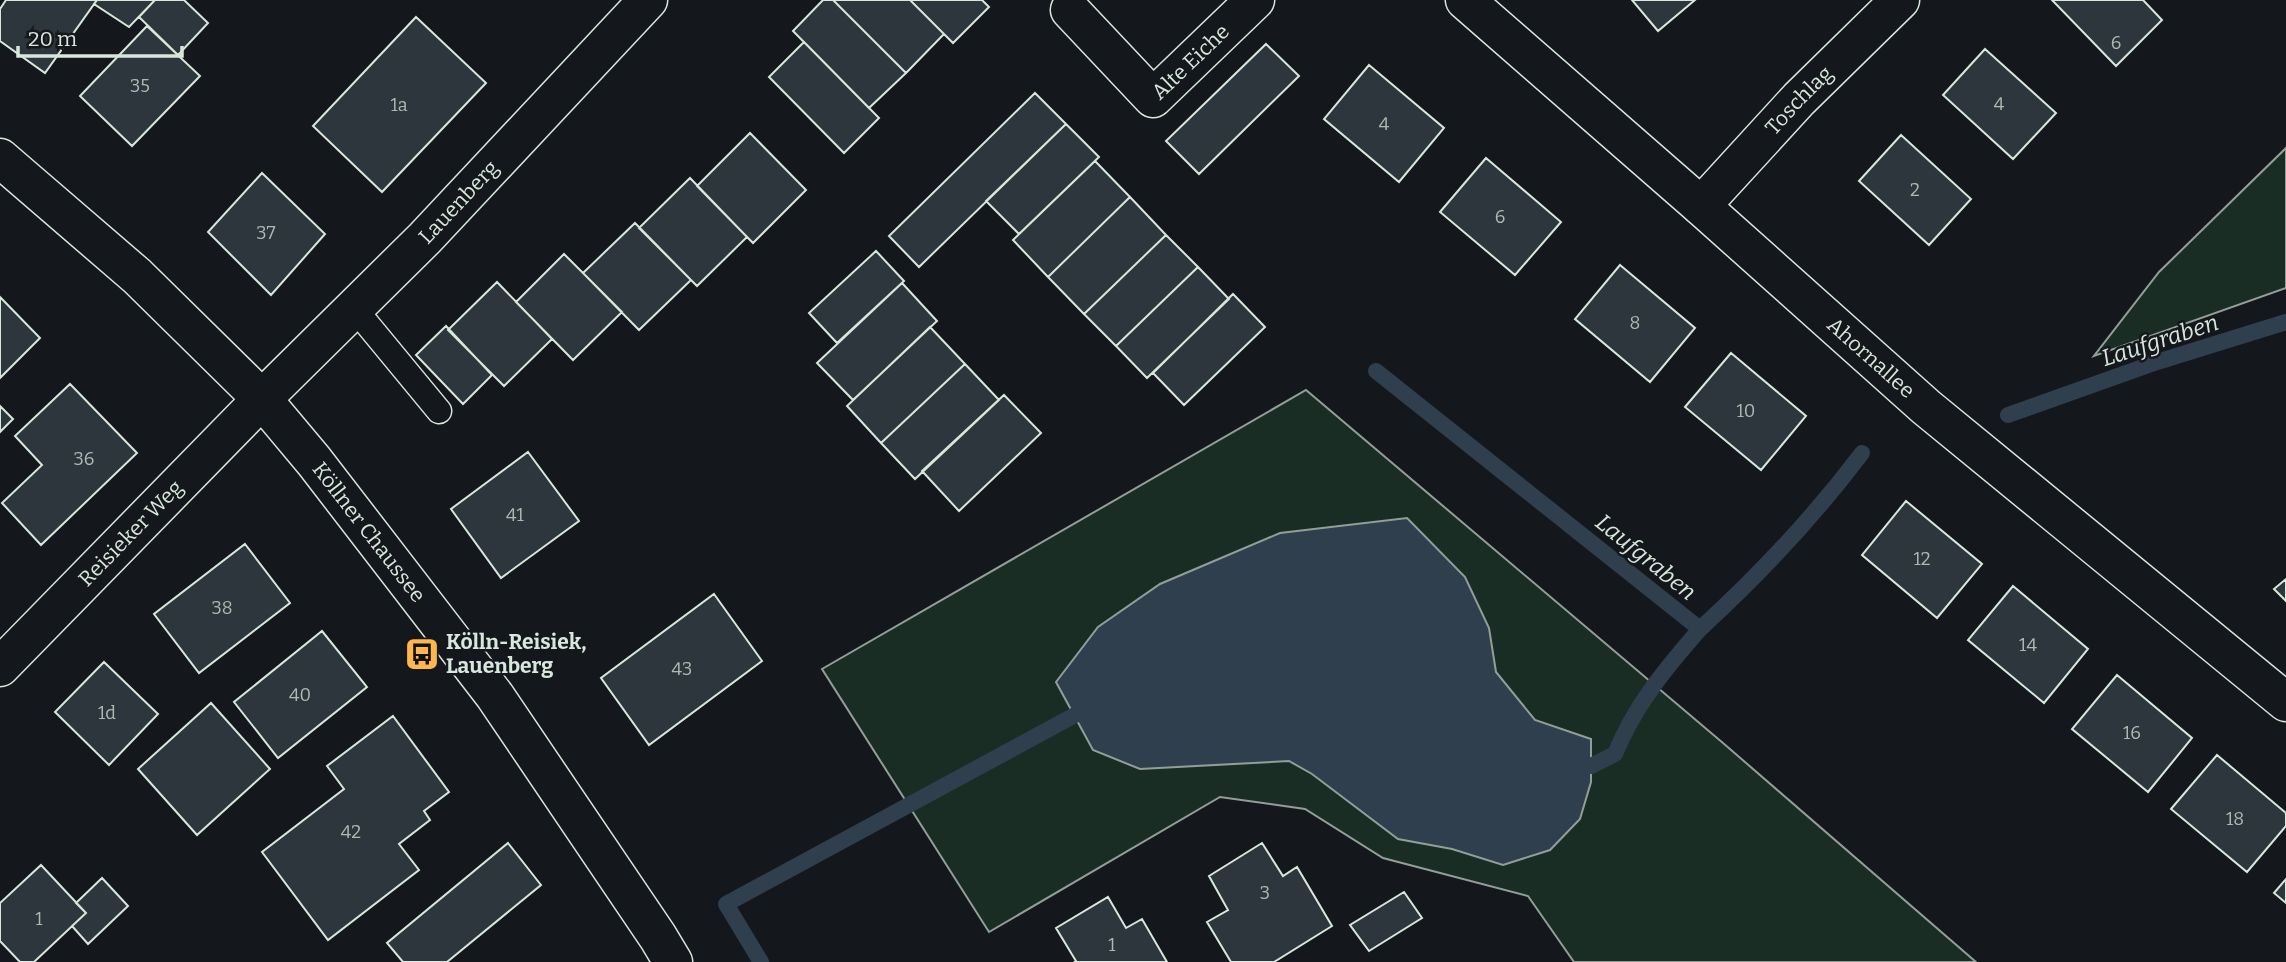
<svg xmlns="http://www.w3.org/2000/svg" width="2286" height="962" viewBox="0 0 2286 962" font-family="Bitter,serif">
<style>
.green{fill:#1a2d24;stroke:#939e99;stroke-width:2}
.water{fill:#2f3f4d;stroke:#939e99;stroke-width:2}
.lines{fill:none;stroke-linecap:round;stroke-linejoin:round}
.stream{stroke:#2f3f4d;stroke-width:16}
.building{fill:#2c363c;stroke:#d8e6dc;stroke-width:2}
.lane-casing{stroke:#d8e6dc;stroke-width:27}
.street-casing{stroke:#d8e6dc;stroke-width:41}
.secondary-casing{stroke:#d8e6dc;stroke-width:41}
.lane{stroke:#14181c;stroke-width:24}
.street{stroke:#14181c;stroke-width:38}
.secondary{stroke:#14181c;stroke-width:38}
.labels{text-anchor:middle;stroke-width:5;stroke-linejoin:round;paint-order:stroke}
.number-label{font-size:18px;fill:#adbab4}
.street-label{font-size:21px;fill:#d8e6dc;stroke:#14181c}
.poi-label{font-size:21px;font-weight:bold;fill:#d8e6dc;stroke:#14181c;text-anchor:start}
.water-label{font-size:23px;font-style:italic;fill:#d8e6dc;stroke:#14181c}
</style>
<rect width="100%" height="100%" fill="#14181c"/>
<!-- green -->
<path class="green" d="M2286,148v140l-192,68 65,-84z
M1306,390l417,353 253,219h-402l-46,-66 -145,-38 -78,-49 -85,-12 -231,135 -167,-263z"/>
<!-- water -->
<path class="water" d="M1407,518l58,59 24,51 7,44 39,48 56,19v43l-11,37 -30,31 -47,15 -51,-16 -54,-10 -86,-65 -23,-13 -149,8 -47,-19 -37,-68 42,-55 62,-43 120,-51z"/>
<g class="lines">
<!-- stream -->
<path class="stream" d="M1376,371l324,258c60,-55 113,-111 162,-176
M2008,415l149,-53 129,-40
M1591,766l24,-12c20,-49 51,-86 85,-125
M761,962l-35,-58 349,-189"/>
</g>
<!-- building -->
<path class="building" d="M6,0h91l-52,73 -45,-32v-32z
M97,0h58l-26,27 -35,-23z
M155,0h29l24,23 -30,32 -39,-38z
M823,0h10l73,73 -37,35 -76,-77z
M833,0h77l34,34 -38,39z
M910,0h72l7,7 -36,36z
M1632,0h63l-37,31z
M2052,0h91l19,20 -46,46z
M416,17l70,66 -104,109 -69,-66z
M147,26l53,50 -68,70 -52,-50z
M804,42l75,76 -35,35 -75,-76z
M1266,44l33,32 -100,98 -33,-33z
M1985,49l71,64 -43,46 -70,-64z
M1369,65l75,63 -45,54 -75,-63z
M1035,93l31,31 -147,143 -30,-31z
M1066,124l33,33 -80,77 -33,-33z
M750,133l56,57 -53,53 -56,-57z
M1901,135l70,64 -42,46 -70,-64z
M1486,158l75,64 -46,53 -75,-63z
M1095,161l35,36 -82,80 -35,-37z
M262,173l63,61 -54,61 -63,-63z
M690,178l57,59 -50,49 -58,-58z
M1130,197l36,38 -82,79 -36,-37z
M635,223l56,57 -52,50 -56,-57z
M1166,235l32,32 -82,79 -32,-32z
M876,251l28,30 -67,62 -28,-30z
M564,254l58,58 -49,48 -57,-58z
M1620,265l75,63 -45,54 -75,-63z
M1198,267l31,32 -82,79 -31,-32z
M497,282l55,57 -48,47 -56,-56z
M902,283l35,38 -84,79 -36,-37z
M1233,294l32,33 -81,78 -31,-32z
M0,297l40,41 -40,40z
M446,326l46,49 -29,29 -47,-49z
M930,327l35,37 -84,79 -34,-37z
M1731,353l75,63 -45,54 -76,-63z
M965,364l34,36 -84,79 -34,-36z
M70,384l67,69 -96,92 -39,-42 40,-38 -27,-29z
M1004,395l37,38 -82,78 -37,-40z
M0,406l13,13 -13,13z
M528,452l51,69 -78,57 -50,-69z
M1906,501l76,63 -45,54 -75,-63z
M245,544l45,59 -91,70 -45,-59z
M2286,579v22l-12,-12z
M2013,586l75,63 -44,54 -76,-63z
M714,594l48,67 -113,84 -48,-67z
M322,631l45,56 -89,71 -44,-56z
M104,662l54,52 -49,51 -54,-53z
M2117,675l75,63 -44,54 -76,-63z
M211,703l59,66 -73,66 -59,-66z
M393,716l56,76 -25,19 6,9 -31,24 20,26 -91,70 -66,-88 82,-63 -17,-23z
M2217,755l69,58v13l-39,46 -76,-63z
M508,843l33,42 -94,77h-44l-16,-19z
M1262,843l21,33 14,-9 35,59 -58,36h-43l-24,-40 21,-12 -19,-34z
M41,865l45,48 -52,49h-14l-20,-21v-38z
M102,878l26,28 -40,38 -16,-18 14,-13 -10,-10z
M2286,879v24l-12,-10z
M1404,892l18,26 -53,33 -19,-26z
M1108,897l18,31 16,-9 25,43h-93l2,-1 -20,-33z"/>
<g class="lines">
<!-- lane casing -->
<g class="lane-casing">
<path id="lane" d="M354,308l85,103"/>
</g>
<!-- street casing -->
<g class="street-casing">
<g id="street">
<path id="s1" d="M1465,0l236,206 225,201 360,295"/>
<path id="s2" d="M1070,10l83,88 102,-98"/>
<path id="s3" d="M1701,206l98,-107 101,-99"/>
<path id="s4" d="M0,667l262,-268 163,-161 223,-238"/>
</g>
</g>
<!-- secondary casing -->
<g class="secondary-casing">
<g id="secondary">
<path id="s5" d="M0,158l137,118 125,123 52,62 181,235 163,241 15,25"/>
</g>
</g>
<!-- lane -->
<use href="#lane" class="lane"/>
<!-- street -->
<use href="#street" class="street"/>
<!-- secondary -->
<use href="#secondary" class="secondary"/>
</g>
<!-- icons -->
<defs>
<g id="bus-square" transform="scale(1.75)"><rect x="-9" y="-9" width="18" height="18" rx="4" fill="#ffb74d" stroke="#14181c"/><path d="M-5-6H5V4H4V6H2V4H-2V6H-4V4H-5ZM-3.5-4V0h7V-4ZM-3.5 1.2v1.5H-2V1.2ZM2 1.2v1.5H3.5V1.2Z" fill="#111"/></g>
</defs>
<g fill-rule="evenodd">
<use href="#bus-square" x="422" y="654"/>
</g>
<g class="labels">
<!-- number labels -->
<g class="number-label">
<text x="2116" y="49">6</text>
<text x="140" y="92">35</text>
<text x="1999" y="110">4</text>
<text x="399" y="111">1a</text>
<text x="1384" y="130">4</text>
<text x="1915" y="196">2</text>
<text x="1500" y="223">6</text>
<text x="266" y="239">37</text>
<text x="1635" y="329">8</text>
<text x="1746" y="417">10</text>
<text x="84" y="465">36</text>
<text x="515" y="521">41</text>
<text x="1922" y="565">12</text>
<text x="222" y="614">38</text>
<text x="2028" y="651">14</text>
<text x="682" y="675">43</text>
<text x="300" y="701">40</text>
<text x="107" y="719">1d</text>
<text x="2132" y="739">16</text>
<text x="2235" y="825">18</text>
<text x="351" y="838">42</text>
<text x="1265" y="899">3</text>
<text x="39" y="925">1</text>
<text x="1112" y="951">1</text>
</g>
<!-- street labels -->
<g class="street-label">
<text dy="7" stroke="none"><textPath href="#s2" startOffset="173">Alte Eiche</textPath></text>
<text dy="7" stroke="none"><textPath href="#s3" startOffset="144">Toschlag</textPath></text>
<text dy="7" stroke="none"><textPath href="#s4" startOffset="653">Lauenberg</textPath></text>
<text dy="7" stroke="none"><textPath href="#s1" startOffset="541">Ahornallee</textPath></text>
<text dy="7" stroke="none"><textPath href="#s5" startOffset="527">Köllner Chaussee</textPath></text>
<text dy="7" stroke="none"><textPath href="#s4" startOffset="187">Reisieker Weg</textPath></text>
</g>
<!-- poi labels -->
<g class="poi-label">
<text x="446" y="649">Kölln-Reisiek,<tspan x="446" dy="24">Lauenberg</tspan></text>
</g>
<!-- water labels -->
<g class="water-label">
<text transform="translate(2160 340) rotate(-18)" y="8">Laufgraben</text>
<text transform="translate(1646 557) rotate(39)" y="8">Laufgraben</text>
</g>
</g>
<!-- scale -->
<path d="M18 46v10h164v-10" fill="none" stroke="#d8e6dc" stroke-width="3.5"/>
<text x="28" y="46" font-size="21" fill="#d8e6dc" stroke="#14181c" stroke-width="5" paint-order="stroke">20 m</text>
</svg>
